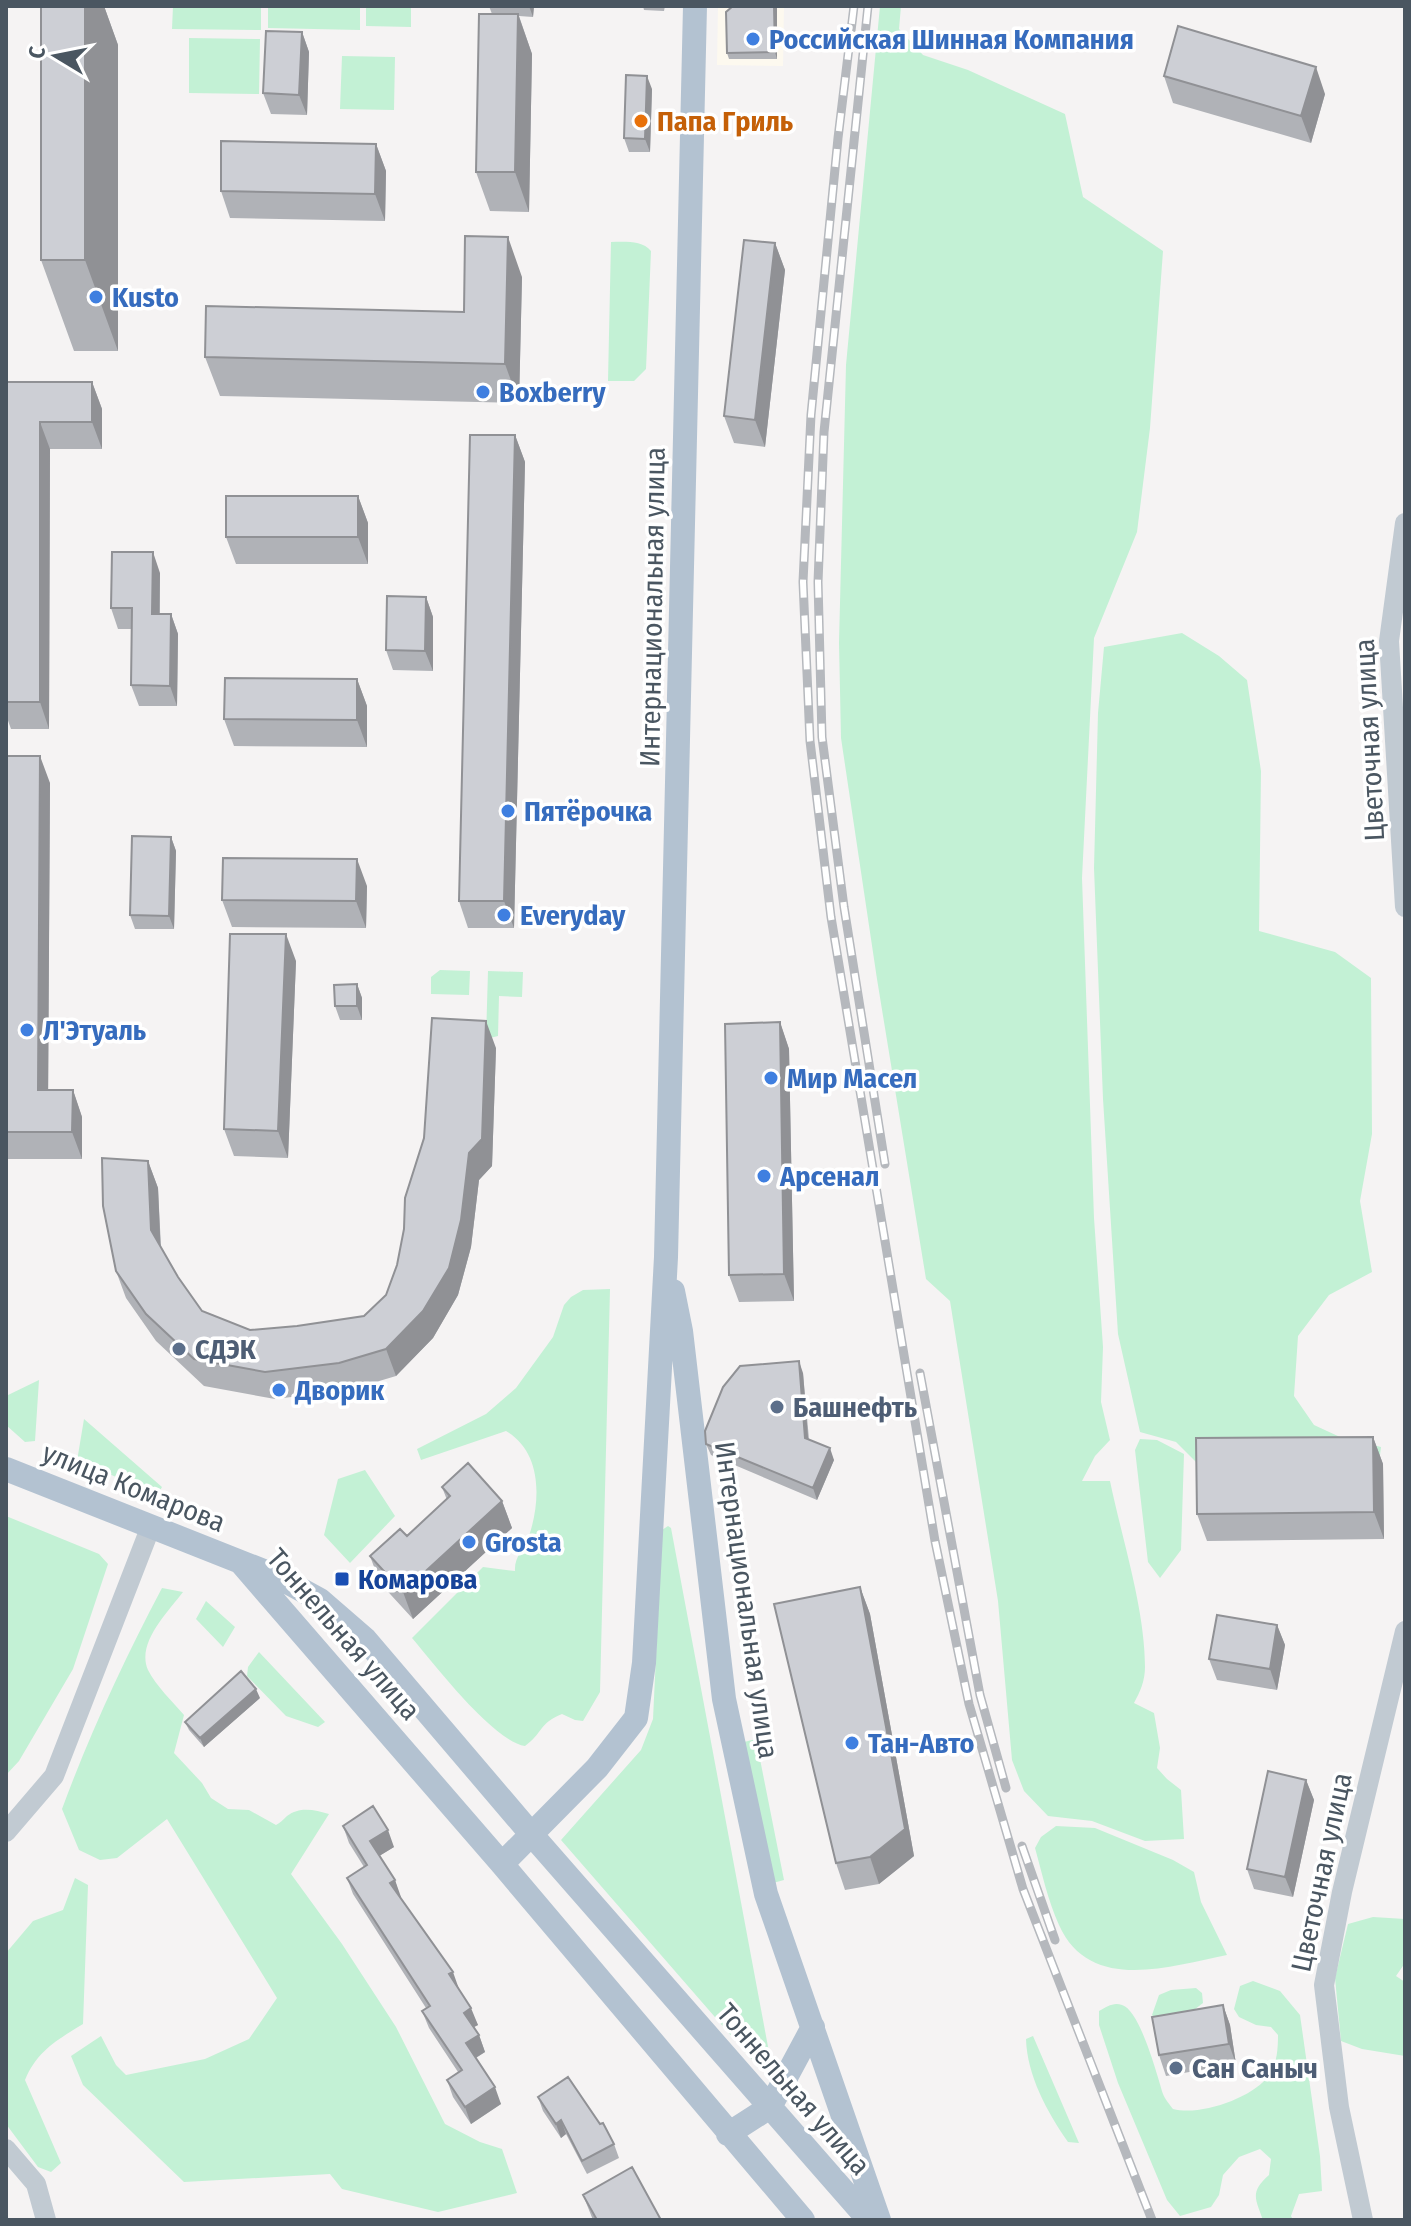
<svg xmlns="http://www.w3.org/2000/svg" width="1411" height="2226" viewBox="0 0 1411 2226" font-family="'Fira Sans Condensed',sans-serif">
<style>
.commercial{fill:#fdf9ef}
.green{fill:#c3f1d5}
.lines{fill:none;stroke-linecap:round;stroke-linejoin:round}
.minor{stroke:#c1cad2;stroke-width:20}
.major{stroke:#b3c2d1;stroke-width:24}
.rail-casing{stroke:#b5b8bd;stroke-width:9}
.rail{stroke:#fff;stroke-width:6;stroke-dasharray:18;stroke-linecap:butt}
.wall{fill:#b0b2b7}
.shaded-wall{fill:#909195}
.building{fill:#cdcfd5;stroke:#909195;stroke-width:2}
.shop-dot{fill:#3f7fe0;stroke:#fff;stroke-width:3}
.food-dot{fill:#e8710a;stroke:#fff;stroke-width:3}
.service-dot{fill:#5c6f8a;stroke:#fff;stroke-width:3}
.transit-dot{fill:#1a4fb4;stroke:#fff;stroke-width:3}
.labels{text-anchor:middle;stroke-width:7;stroke-linejoin:round;paint-order:stroke}
.shop-label{font-size:28px;font-weight:bold;fill:#366cbe;stroke:#fff;text-anchor:start}
.food-label{font-size:28px;font-weight:bold;fill:#c56008;stroke:#fff;text-anchor:start}
.street-label{font-size:28px;fill:#4a5661;stroke:#fff}
.service-label{font-size:28px;font-weight:bold;fill:#4e5e75;stroke:#fff;text-anchor:start}
.transit-label{font-size:28px;font-weight:bold;fill:#164399;stroke:#fff;text-anchor:start}
</style>
<rect width="100%" height="100%" fill="#f5f3f3"/>
<!-- commercial -->
<path class="commercial" d="M718,6h66l-1,60 -66,-1z"/>
<!-- green -->
<path class="green" d="M173,6h88v24l-89,-1z
M268,6h92v24l-92,-2z
M366,6h45v21l-45,-1z
M880,6h21l-2,23 24,26 45,15 97,44 18,83 80,54 -13,177 -13,104 -43,106 -12,240 12,340 9,129 -2,55 9,38 -15,16 -13,25h28c12,58 35,128 35,186 0,14 -5,25 -11,36l20,10 6,35 -3,20 10,11 14,11 3,49 -39,2 -53,-20 -44,-5 -24,-25 -12,-31 -14,-159 -48,-300 -24,-22 -49,-300 -36,-241 -2,-95 7,-278z
M189,38l71,1 -1,55 -70,-1z
M342,56l53,1 -1,53 -54,-1z
M611,242c13,0 31,-2 40,9l-5,118 -12,12h-26z
M1182,633l37,23 28,24 14,91 -2,160 76,21 36,26 1,156 -12,67 12,71 -43,23 -31,41 -4,60 20,29 26,12 41,10 -1,8 -184,7 -20,-20 -36,-10 -22,-98 -15,-235 -9,-231 4,-155 6,-66z
M440,970l30,1 -1,24 -38,-1v-17z
M488,971l35,1 -1,25 -23,-1 -1,40 -12,3z
M610,1289l-10,403 -17,29 -8,-1 -13,-6c-23,9 -19,19 -37,32 -32,-5 -91,-82 -113,-108l71,-71 32,4c-1,-14 9,-22 14,-35 12,-36 13,-84 -23,-105l-85,29 -4,-11 69,-35 30,-26 37,-51 11,-32 7,-8 12,-7z
M39,1380l-4,61 -10,1 -19,-17v-29z
M84,1419l78,68 -4,7 -81,-33z
M1140,1439l17,1 27,14 -3,96 -21,28 -12,-16 -13,-112z
M365,1470l30,46 -45,47 -26,-28 14,-56z
M6,1516l93,38 9,10 -35,105 -54,92 -13,14z
M668,1526l3,2 98,524 -3,11 -6,2 -6,-3 -193,-222 80,-90 12,-31 9,-189z
M162,1588l21,4c-15,20 -47,51 -35,78 8,16 25,32 36,45l-10,38 28,30 9,15 17,11 21,1 27,15c4,-2 7,-5 11,-9 13,-10 28,-6 42,-2l-38,60 51,70 54,83 49,97 35,18 22,7 15,44 -79,19 -96,-23 -12,-15 -146,8 -101,-97 -12,-29 30,-20 15,29 10,10 79,-16 44,-20 28,-41 -110,-179 -50,39 -17,2 -21,-10 -17,-41c28,-76 62,-149 100,-221z
M206,1601l29,26 -12,20 -27,-28z
M259,1652l66,70 -7,5 -32,-11 -39,-40 1,-9z
M756,1739l28,141 -11,3 -29,-141z
M1056,1826l39,2 78,32 21,12 7,30 26,53c-57,11 -137,39 -168,-30 -11,-24 -17,-52 -24,-77l6,-11z
M75,1878l13,7 -5,139c-26,16 -46,27 -58,56l36,83 -10,9 -13,-5 -32,-43v-171l27,-32 30,-11z
M1373,1917l32,2v44l-9,13 9,6v74l-43,-7 -21,-8 -6,-63 13,-54z
M1253,1981l27,10 20,24 20,141 2,35 -23,3 -8,22 2,4h-30c-8,-22 -13,-28 6,-45l2,-16 -11,-10 -21,8 -16,18 -4,20 -8,12 -31,9 -13,-16 -49,-117 -19,-58v-14c8,-4 14,-9 23,-6 18,5 35,70 41,89 2,5 7,11 10,15 27,7 76,-10 94,-31 10,-12 11,-28 11,-43l-7,-8 -15,-2 -17,-8 -5,-8 6,-23z
M1196,1988l6,5 1,10 -17,13 -29,4 -5,-5 7,-20 12,-5z
M1033,2036l46,107 -11,-1c-21,-30 -41,-67 -42,-103z"/>
<g class="lines">
<!-- minor -->
<path class="minor" d="M1405,523l-16,118 16,266
M6,1832l48,-56 97,-250
M6,2149l30,35 10,36
M1363,2220l-24,-113 -15,-122 18,-93 63,-261"/>
<!-- major -->
<path class="major" d="M673,1291l8,40 43,368 42,195 113,326
M6,1469l270,107 44,24 45,39 167,196 337,385
M242,1564l260,300 301,356
M502,1864l95,-96 39,-50 8,-55 22,-406 29,-1251
M728,2134l42,-27 43,-80"/>
<!-- rail casing -->
<g class="rail-casing">
<path id="rail" d="M854,6l-16,132 -27,277 -8,167 7,159 21,176 104,624 34,163 54,185 129,331
M868,6l-44,426 -6,150 4,155 22,170 41,257
M920,1373l60,322 26,93
M1022,1846l33,94"/>
</g>
<!-- rail -->
<use href="#rail" class="rail"/>
</g>
<!-- wall -->
<path class="wall" d="M41,6h63l14,39v306h-44l-33,-91z
M489,6h45l-1,11 -14,-1 13,38 -3,158 -39,-1 -14,-39 16,-158z
M643,6h22l-1,5 -20,-1z
M733,6h44v53h-48l-2,-6z
M302,32l7,20 -2,63 -36,-1 -8,-21z
M1164,76l161,18 -14,49 -138,-40z
M652,89l-2,63h-21l-5,-14z
M376,144l10,27 -1,50 -155,-3 -9,-27z
M775,243l10,27 -20,177 -31,-4 -10,-27z
M522,277l-3,126 -299,-7 -15,-39 259,-45z
M6,382h86l10,27v40h-52l-1,280h-38l-5,-14z
M515,435l10,27 -11,466h-46l-9,-27z
M358,496l10,27v41h-132l-10,-27z
M160,573v41h11l7,20 -1,72h-38l-8,-21 1,-56h-14l-7,-21z
M426,597l7,20v54l-40,-1 -7,-20z
M357,679l10,27v41l-133,-1 -10,-27z
M6,756l44,27 -2,307h25l9,27v42h-75l-1,-3z
M171,837l5,14 -2,78h-39l-5,-14z
M367,886l-1,42 -134,-1 -10,-27z
M296,961l-8,197 -54,-2 -10,-27z
M357,984l5,14v22h-22l-5,-14z
M780,1022l9,27 5,252 -55,1 -10,-27z
M496,1048l-4,118 -13,14 -8,67 -13,48 -25,43 -37,38 -47,14 -74,9 -71,-13 -48,-45 -30,-43 -10,-27 32,-110 10,27 3,59 17,30 24,34 48,19 47,-4 67,-10 22,-21z
M803,1373l6,66 25,21 -17,40 -106,-45 -5,-11z
M1373,1437l10,27 1,75 -177,2 -10,-27z
M442,1487l60,14 10,27 -99,91 -33,-36 -10,-27 37,-20 40,-36z
M860,1587l10,27 44,242 -35,28 -34,6 -9,-27z
M1277,1625l8,20 -8,45 -60,-10 -8,-21z
M260,1698l-56,49 -15,-17 -4,-8z
M1306,1780l8,20 -21,97 -39,-8 -7,-20z
M343,1826l51,21 -15,9 16,24 5,18 59,91 19,36 -4,2 5,8 6,17 -9,6 25,46 -30,20 -18,-27 -6,-17 11,-8 -29,-44 -7,-17 4,-3 -73,-114 -6,-16 17,-11 -15,-24z
M1223,2005l7,20 6,39 -70,12 -7,-21z
M538,2097l76,47 5,14 -32,16 -21,-40 -5,4 -18,-27z
M583,2195l78,25h-68z"/>
<!-- shaded-wall -->
<path class="shaded-wall" d="M85,6h19l14,39v306l-33,-91z
M529,6h5l-1,11z
M774,6h3v53l-2,-7z
M518,14l14,40 -3,158 -14,-40z
M302,32l7,20 -2,63 -8,-20z
M1316,67l9,27 -14,49 -10,-27z
M647,76l5,13 -2,63 -5,-13z
M376,144l10,27 -1,50 -10,-27z
M508,237l14,40 -3,126 -14,-39z
M775,243l10,27 -20,177 -10,-27z
M92,382l10,27v40l-10,-27z
M40,422l10,27 -1,280 -9,-27z
M515,435l10,27 -11,466 -10,-27z
M358,496l10,27v41l-10,-27z
M153,552l7,21 -1,61 -7,-20z
M426,597l7,20v54l-8,-20z
M171,614l7,20 -1,72 -7,-20z
M357,679l10,27v41l-10,-27z
M40,756l10,27 -2,334 -10,-27z
M171,837l5,14 -2,78 -5,-13z
M357,859l10,27 -1,42 -10,-27z
M286,934l10,27 -8,197 -10,-27z
M357,984l5,14v22l-5,-14z
M486,1021l10,27 -4,118 -13,14 -8,67 -13,48 -25,43 -37,38 -10,-27z
M780,1022l9,27 5,252 -10,-27z
M73,1090l9,27v42l-10,-27z
M148,1161l10,27 3,69 -10,-27z
M799,1361l4,12 6,77 -4,-12z
M1373,1437l10,27 1,75 -10,-27z
M830,1448l4,12 -17,40 -4,-12z
M502,1501l10,27 -99,91 -10,-27z
M860,1587l10,27 44,242 -35,28 -9,-27z
M1277,1625l8,20 -8,45 -7,-21z
M256,1689l4,9 -56,49 -4,-9z
M1306,1780l8,20 -21,97 -8,-20z
M388,1830l6,17 -18,11 -6,-17z
M395,1880l6,17 -5,3 -6,-17z
M453,1972l6,17 -10,-15z
M1223,2005l7,20 6,39 -7,-20z
M471,2008l7,17 -8,4 -6,-16z
M479,2035l6,17 -13,8 -6,-17z
M495,2087l6,17 -30,20 -6,-17z
M561,2120l5,14 -5,4 -5,-14z"/>
<!-- building -->
<path class="building" d="M41,6h44v254h-44z
M733,6h41l1,46 -48,1 -1,-41z
M479,14h39l-3,158h-39z
M1178,26l138,41 -15,49 -137,-40z
M266,31l36,1 -3,63 -36,-2z
M626,75l21,1 -2,63 -21,-1z
M221,141l155,3 -1,50 -154,-3z
M465,236l43,1 -3,127 -300,-7 1,-51 258,6z
M744,240l31,3 -20,177 -31,-4z
M6,382h86v40h-52v280h-34z
M470,435h45l-11,466h-45z
M226,496h132v41h-132z
M112,552h41l-1,62h19l-1,72 -39,-1 1,-77h-21z
M387,596l39,1 -1,54 -39,-1z
M225,678l132,1v41l-133,-1z
M6,756h34l-2,334h35l-1,42h-66z
M132,836l39,1 -2,79 -39,-1z
M223,858l134,1 -1,42 -134,-1z
M230,934h56l-8,197 -54,-2z
M357,984v22h-22l-1,-21z
M432,1018l54,3 -4,118 -13,14 -8,67 -12,48 -26,43 -37,38 -47,14 -74,9 -71,-13 -48,-45 -30,-43 -13,-65 -1,-48 46,3 3,69 27,47 24,34 48,19 47,-4 67,-10 22,-21 11,-30 7,-36 1,-31 19,-60z
M780,1022l4,252 -55,1 -4,-251z
M799,1361l6,77 25,10 -17,40 -107,-44 -1,-13 18,-44 17,-21z
M1373,1437l1,75 -177,2 -1,-76z
M468,1463l34,38 -99,91 -33,-36 30,-27 7,7 43,-40 -8,-9z
M860,1587l45,242 -35,28 -34,6 -62,-259z
M1217,1615l60,10 -7,44 -61,-10z
M241,1671l15,18 -56,49 -15,-16z
M1268,1771l38,9 -21,97 -38,-8z
M373,1806l15,24 -18,11 25,39 -5,3 63,89 -4,2 22,34 -7,5 15,22 -13,8 29,44 -30,20 -18,-27 15,-10 -40,-59 8,-5 -83,-128 20,-13 -24,-39z
M1223,2005l6,39 -70,11 -7,-38z
M568,2077l32,47 3,-1 11,21 -32,17 -21,-41 -5,4 -18,-27z
M632,2167l29,53h-64l-14,-25z"/>
<!-- markers -->
<g class="shop-dot">
<circle cx="753" cy="39" r="8"/>
<circle cx="96" cy="297" r="8"/>
<circle cx="483" cy="392" r="8"/>
<circle cx="508" cy="811" r="8"/>
<circle cx="504" cy="915" r="8"/>
<circle cx="27" cy="1030" r="8"/>
<circle cx="771" cy="1078" r="8"/>
<circle cx="764" cy="1176" r="8"/>
<circle cx="279" cy="1390" r="8"/>
<circle cx="469" cy="1542" r="8"/>
<circle cx="852" cy="1743" r="8"/>
</g>
<circle class="food-dot" cx="641" cy="121" r="8"/>
<g class="service-dot">
<circle cx="179" cy="1349" r="8"/>
<circle cx="777" cy="1407" r="8"/>
<circle cx="1176" cy="2068" r="8"/>
</g>
<rect class="transit-dot" x="334" y="1571" width="16" height="16" rx="4"/>
<g class="labels">
<!-- shop labels -->
<g class="shop-label">
<text x="769" y="49">Российская Шинная Компания</text>
<text x="112" y="307">Kusto</text>
<text x="499" y="402">Boxberry</text>
<text x="524" y="821">Пятёрочка</text>
<text x="520" y="925">Everyday</text>
<text x="43" y="1040">Л'Этуаль</text>
<text x="787" y="1088">Мир Масел</text>
<text x="780" y="1186">Арсенал</text>
<text x="295" y="1400">Дворик</text>
<text x="485" y="1552">Grosta</text>
<text x="868" y="1753">Тан-Авто</text>
</g>
<!-- food labels -->
<g class="food-label">
<text x="657" y="131">Папа Гриль</text>
</g>
<!-- street labels -->
<g class="street-label">
<text transform="translate(652 607) rotate(-89)" y="10">Интернациональная улица</text>
<text transform="translate(1369 740) rotate(-93)" y="10">Цветочная улица</text>
<text transform="translate(134 1487) rotate(22)" y="10">улица Комарова</text>
<text transform="translate(747 1600) rotate(82)" y="10">Интернациональная улица</text>
<text transform="translate(344 1634) rotate(49)" y="10">Тоннельная улица</text>
<text transform="translate(1321 1872) rotate(-78)" y="10">Цветочная улица</text>
<text transform="translate(794 2089) rotate(49)" y="10">Тоннельная улица</text>
</g>
<!-- service labels -->
<g class="service-label">
<text x="195" y="1359">СДЭК</text>
<text x="793" y="1417">Башнефть</text>
<text x="1192" y="2078">Сан Саныч</text>
</g>
<!-- transit labels -->
<g class="transit-label">
<text x="358" y="1589">Комарова</text>
</g>
</g>
<!-- border -->
<rect width="1411" height="2226" fill="none" stroke="#4a5661" stroke-width="16"/>
<!-- north arrow -->
<g transform="translate(56 56) rotate(280)" stroke="#ffffff" stroke-width="6" paint-order="stroke">
<path d="M0-6L14 30L0 20L-14 30Z" fill="#4a5661"/>
<text y="-12" font-size="22" font-weight="bold" text-anchor="middle" fill="#4a5661">С</text>
</g>
</svg>
